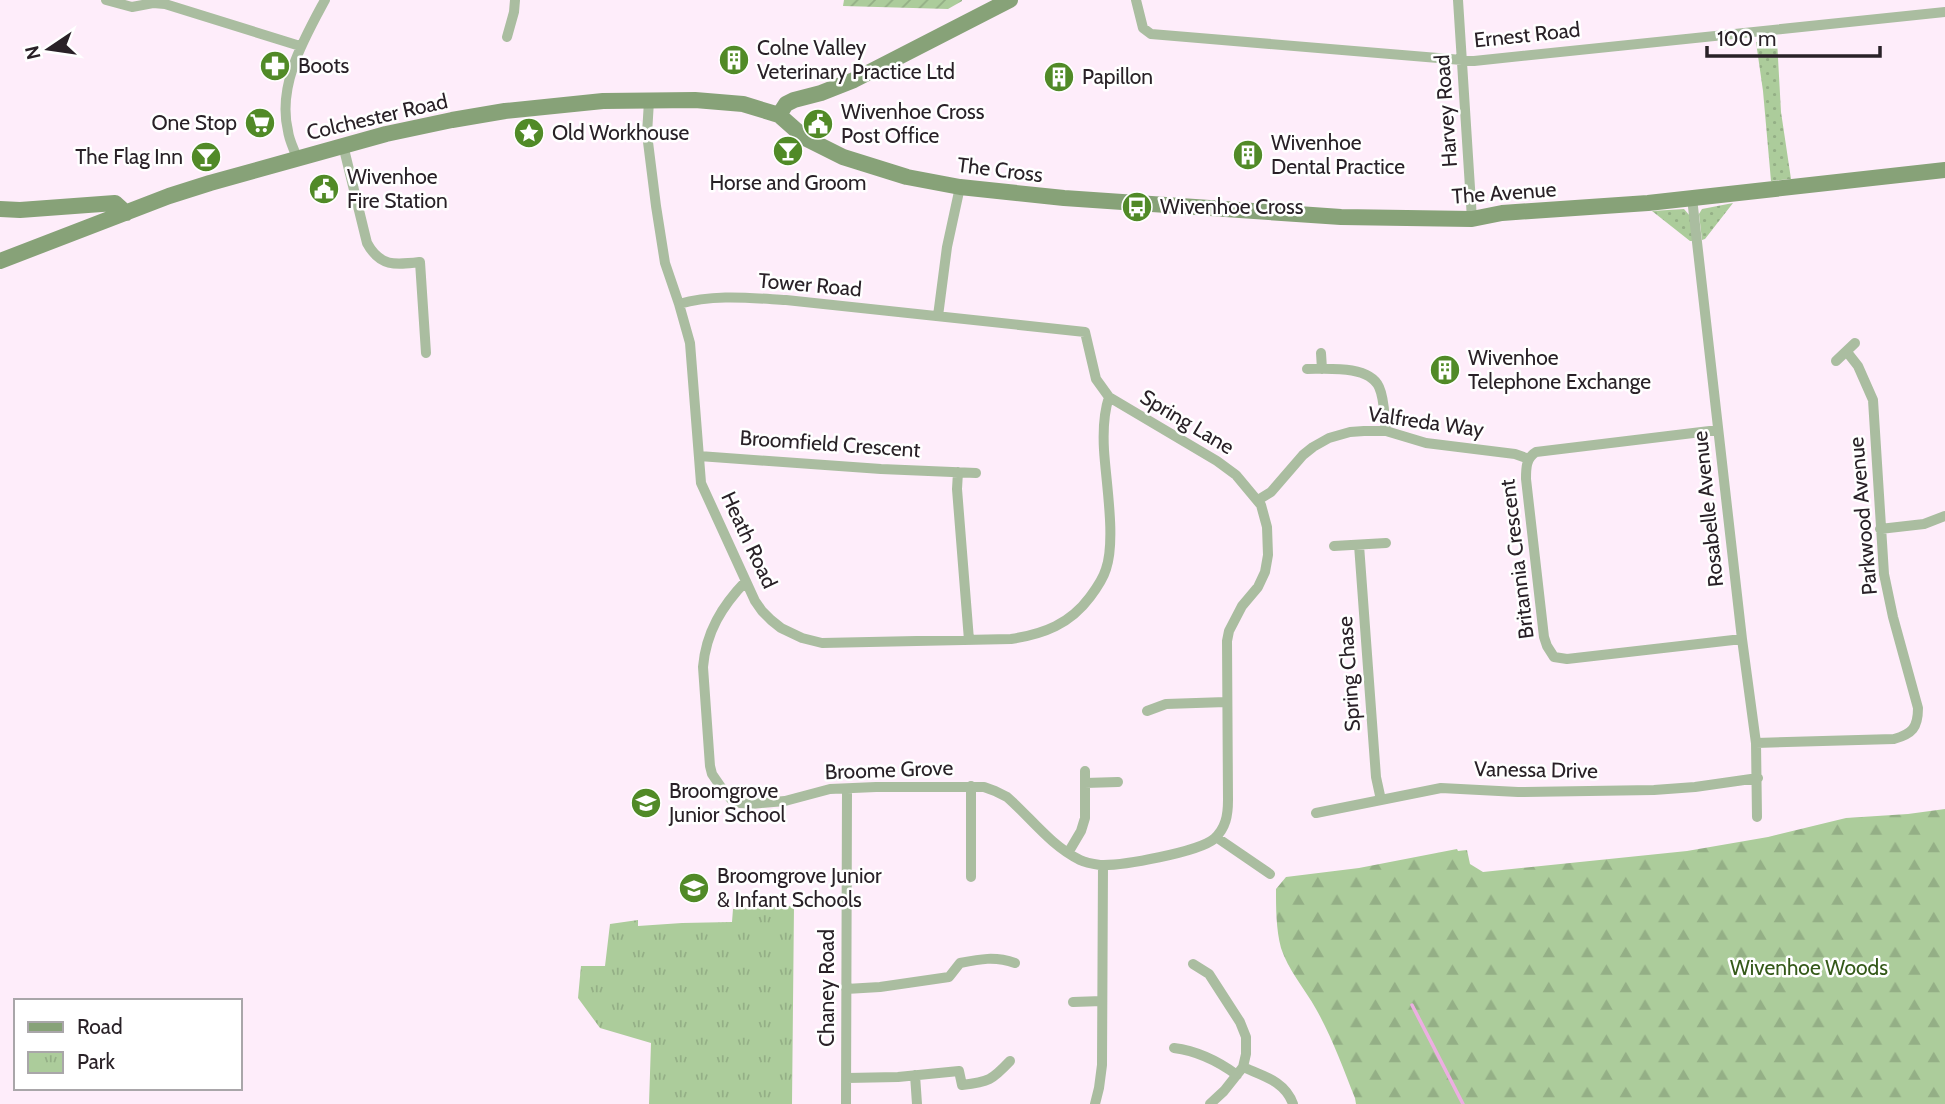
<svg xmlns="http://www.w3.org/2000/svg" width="1945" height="1104" viewBox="0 0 1945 1104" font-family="Cabin,sans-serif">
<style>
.grass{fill:url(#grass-dots)}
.forest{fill:url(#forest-firs)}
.park{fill:url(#park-tufts)}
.garden{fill:url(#garden-furrows)}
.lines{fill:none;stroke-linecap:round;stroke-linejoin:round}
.stream{stroke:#ecaee1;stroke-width:3.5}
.street{stroke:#aabda0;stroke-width:10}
.secondary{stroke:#87a278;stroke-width:16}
.labels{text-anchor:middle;stroke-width:5;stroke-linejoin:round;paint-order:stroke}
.street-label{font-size:21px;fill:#292127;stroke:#fff}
.poi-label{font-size:21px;fill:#292127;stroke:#fff;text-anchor:start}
.park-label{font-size:21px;fill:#345919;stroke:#fff}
</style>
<defs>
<pattern id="grass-dots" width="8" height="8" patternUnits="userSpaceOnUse" patternTransform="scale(1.75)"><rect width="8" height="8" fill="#accc9b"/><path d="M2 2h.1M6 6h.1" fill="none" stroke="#94af86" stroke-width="1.8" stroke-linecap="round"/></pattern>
<pattern id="forest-firs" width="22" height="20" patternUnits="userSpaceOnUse" patternTransform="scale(1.75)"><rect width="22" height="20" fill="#accc9b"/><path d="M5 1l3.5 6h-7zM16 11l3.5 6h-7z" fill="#94af86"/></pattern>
<pattern id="park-tufts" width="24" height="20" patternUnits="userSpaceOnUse" patternTransform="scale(1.75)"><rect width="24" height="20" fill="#accc9b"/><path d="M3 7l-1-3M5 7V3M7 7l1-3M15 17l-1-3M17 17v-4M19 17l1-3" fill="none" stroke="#94af86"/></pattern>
<pattern id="garden-furrows" width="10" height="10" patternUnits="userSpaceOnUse" patternTransform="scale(1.75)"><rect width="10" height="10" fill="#accc9b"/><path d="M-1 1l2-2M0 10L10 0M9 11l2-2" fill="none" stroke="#94af86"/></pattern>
</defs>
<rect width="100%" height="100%" fill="#feedfa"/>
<!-- grass -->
<path class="grass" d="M1777,40l4,72 10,67 -20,2 -8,-90 -7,-49z
M1733,203l-28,36 -3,1 -3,-26 3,-5z
M1684,209l6,7 3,25h-3l-38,-30z"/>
<!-- forest -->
<path class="forest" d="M1945,809v295h-589l-1,-6c-12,-30 -23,-61 -39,-89 -11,-20 -28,-39 -35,-61 -5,-19 -5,-40 -5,-59l10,-12 73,-9 98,-19 1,2 9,-1 3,14 13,8 204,-21 81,-14 78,-19 62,-4z"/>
<!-- park -->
<path class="park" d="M794,906l-2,198h-143l2,-61 -51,-15 -22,-30 3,-32h24l5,-42 28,-4v6l44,-3 50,-1 1,-13z"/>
<!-- garden -->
<path class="garden" d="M844,0h118v1l-14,8 -105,-3z"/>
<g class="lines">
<!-- stream -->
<path class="stream" d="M1412,1005l51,99"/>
<!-- street -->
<path class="street" d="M106,0l26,7 21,-4 12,1 135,42
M1136,0l7,28 8,6 323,27 471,-49
M1458,0l14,219
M507,37l7,-25 1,-12
M649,101l-2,33 9,72 9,57 14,41 11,39 11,140 54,118 7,10 9,9 10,8 21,10 20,5 189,-4c33,-5 59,-15 79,-42 6,-8 13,-18 16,-28 10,-29 0,-86 -2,-119 -1,-18 -1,-35 5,-53
M343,145l24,98c13,24 28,22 53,19l6,91
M297,158c-3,-9 -8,-18 -9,-27 -11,-46 16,-92 37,-131
M1692,198l50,441 14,104 1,74
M679,304c35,-10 71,-6 107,-4l299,32 11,47 13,18 108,64 19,14 25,30 6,22 1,28 -3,17 -7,15 -16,19 -13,25 -2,10 1,159c0,15 -2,28 -14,39 -16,13 -92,27 -114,26 -7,-1 -14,-2 -20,-5 -29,-14 -50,-43 -73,-63l-12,-6 -11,-4h-108l-46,2 -45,12 -34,3 -11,-1 -9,-4 -8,-9 -11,-16 -2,-8 -7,-99c3,-35 19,-61 43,-86
M938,316l9,-69 13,-60
M1321,353l1,16
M1836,361l19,-18
M1307,369c20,0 62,-4 72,18 6,13 5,30 7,44
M1718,430l-182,22c-10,6 -10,16 -10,27l18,158 3,9 7,11 13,2 175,-20
M699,456l182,13 95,4
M958,472l-1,17 12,151
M1258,500l13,-8 32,-37 10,-8 16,-9 21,-6 14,-1h22l40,12 89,11 14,5
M1880,529l44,-5 21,-8
M1359,545l17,232 5,23
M1334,546l52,-3
M1147,711l19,-7 60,-2
M1756,743l138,-4c18,-5 24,-11 24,-31l-25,-91 -9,-43 -11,-174 -15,-34 -11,-14
M1085,783l33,-1
M1316,813l125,-25 77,4 136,-2 41,-3 63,-9
M1216,837l54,37
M1068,853l13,-22 4,-13v-47
M971,877v-91
M1193,964l16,10 31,48 6,15v17l-3,13 -19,24 -14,13
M846,989l34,-2 69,-10 11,-14c20,-4 35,-7 55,0
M1073,1002l29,-1
M1174,1048c24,3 44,13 63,27
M1243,1067c20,9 42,14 50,37
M915,1075l2,29
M847,1078l51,-1 61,-6 3,14c27,-3 30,-5 48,-24
M846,1104l1,-315
M1095,1104l4,-16 3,-23 1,-200"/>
<!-- secondary -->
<path class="secondary" d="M779,115l7,-11 8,-4 27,-7 33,-13 156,-80
M0,209l20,1 95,-7 11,10
M0,261l169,-65 41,-13 176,-49 66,-14 53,-9 98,-10 92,-1 48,4 36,11 26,23 38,19 64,20 53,10 104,11 277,19 131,2 30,-6 146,-10 297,-33"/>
</g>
<!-- icons -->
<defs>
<g id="building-disc" transform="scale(1.575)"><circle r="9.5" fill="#518a27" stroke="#fff"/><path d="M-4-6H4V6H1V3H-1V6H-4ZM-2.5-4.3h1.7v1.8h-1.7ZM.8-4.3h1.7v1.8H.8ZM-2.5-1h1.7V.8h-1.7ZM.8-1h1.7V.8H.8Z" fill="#fff"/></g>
<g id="pharmacy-disc" transform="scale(1.575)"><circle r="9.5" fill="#518a27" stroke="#fff"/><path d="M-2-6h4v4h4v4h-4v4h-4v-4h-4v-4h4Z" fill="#fff"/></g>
<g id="supermarket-disc" transform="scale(1.575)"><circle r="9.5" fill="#518a27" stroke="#fff"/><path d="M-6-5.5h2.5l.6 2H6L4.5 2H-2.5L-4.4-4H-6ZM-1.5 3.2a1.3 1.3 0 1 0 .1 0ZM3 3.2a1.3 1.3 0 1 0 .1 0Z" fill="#fff"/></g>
<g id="civic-disc" transform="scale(1.575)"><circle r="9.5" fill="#518a27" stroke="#fff"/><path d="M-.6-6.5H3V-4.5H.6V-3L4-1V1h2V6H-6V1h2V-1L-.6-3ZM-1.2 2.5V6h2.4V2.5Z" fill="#fff"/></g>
<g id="sight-disc" transform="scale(1.575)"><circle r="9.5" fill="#518a27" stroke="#fff"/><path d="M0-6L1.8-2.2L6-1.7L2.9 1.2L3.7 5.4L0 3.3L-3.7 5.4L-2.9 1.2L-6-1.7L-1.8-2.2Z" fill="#fff"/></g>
<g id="bar-disc" transform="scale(1.575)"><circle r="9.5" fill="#518a27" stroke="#fff"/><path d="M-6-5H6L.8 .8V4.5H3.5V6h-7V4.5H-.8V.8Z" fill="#fff"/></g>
<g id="bus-disc" transform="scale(1.575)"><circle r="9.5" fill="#518a27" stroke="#fff"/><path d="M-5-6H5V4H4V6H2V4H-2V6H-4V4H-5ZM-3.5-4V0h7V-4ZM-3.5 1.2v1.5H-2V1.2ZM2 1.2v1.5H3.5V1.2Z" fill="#fff"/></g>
<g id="school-disc" transform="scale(1.575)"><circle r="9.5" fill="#518a27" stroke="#fff"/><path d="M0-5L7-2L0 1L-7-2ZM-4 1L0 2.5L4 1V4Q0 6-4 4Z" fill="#fff"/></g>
</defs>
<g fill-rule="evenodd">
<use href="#building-disc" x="734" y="60"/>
<use href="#pharmacy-disc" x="275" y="66"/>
<use href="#building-disc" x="1059" y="77"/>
<use href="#supermarket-disc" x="260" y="123"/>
<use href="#civic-disc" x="818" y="124"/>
<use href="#sight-disc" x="529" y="133"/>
<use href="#bar-disc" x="788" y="151"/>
<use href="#building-disc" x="1248" y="155"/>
<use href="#bar-disc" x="206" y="157"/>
<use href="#civic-disc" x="324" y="189"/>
<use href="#bus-disc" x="1137" y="207"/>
<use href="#building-disc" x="1445" y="370"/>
<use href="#school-disc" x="646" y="803"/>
<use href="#school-disc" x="694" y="888"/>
</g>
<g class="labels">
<!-- street labels -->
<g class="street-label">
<text transform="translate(1527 35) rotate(-6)" y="7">Ernest Road</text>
<text transform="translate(1446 111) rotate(-94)" y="7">Harvey Road</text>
<text transform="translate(377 117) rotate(-13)" y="7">Colchester Road</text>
<text transform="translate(1000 170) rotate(7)" y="7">The Cross</text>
<text transform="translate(1504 193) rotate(-4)" y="7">The Avenue</text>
<text transform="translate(810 285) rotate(5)" y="7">Tower Road</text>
<text transform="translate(1187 422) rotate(31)" y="7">Spring Lane</text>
<text transform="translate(1426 422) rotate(8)" y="7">Valfreda Way</text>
<text transform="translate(830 444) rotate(4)" y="7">Broomfield Crescent</text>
<text transform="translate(1708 509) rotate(-96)" y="7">Rosabelle Avenue</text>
<text transform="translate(1863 516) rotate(-95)" y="7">Parkwood Avenue</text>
<text transform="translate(749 540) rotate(65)" y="7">Heath Road</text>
<text transform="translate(1517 559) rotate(-97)" y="7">Britannia Crescent</text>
<text transform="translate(1349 674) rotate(-94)" y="7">Spring Chase</text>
<text transform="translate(889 770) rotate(-2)" y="7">Broome Grove</text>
<text transform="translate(1536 770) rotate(1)" y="7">Vanessa Drive</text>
<text transform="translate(827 988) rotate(-90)" y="7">Chaney Road</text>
</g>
<!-- poi labels -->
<g class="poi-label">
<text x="757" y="55">Colne Valley<tspan x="757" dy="24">Veterinary Practice Ltd</tspan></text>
<text x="298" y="73">Boots</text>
<text x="1082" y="84">Papillon</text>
<text x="841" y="119">Wivenhoe Cross<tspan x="841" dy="24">Post Office</tspan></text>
<text x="237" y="130" text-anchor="end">One Stop</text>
<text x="552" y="140">Old Workhouse</text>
<text x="1271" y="150">Wivenhoe<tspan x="1271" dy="24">Dental Practice</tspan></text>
<text x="183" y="164" text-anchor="end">The Flag Inn</text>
<text x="347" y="184">Wivenhoe<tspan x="347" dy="24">Fire Station</tspan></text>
<text x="788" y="190" text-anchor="middle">Horse and Groom</text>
<text x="1160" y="214">Wivenhoe Cross</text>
<text x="1468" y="365">Wivenhoe<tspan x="1468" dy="24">Telephone Exchange</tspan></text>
<text x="669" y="798">Broomgrove<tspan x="669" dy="24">Junior School</tspan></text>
<text x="717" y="883">Broomgrove Junior<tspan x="717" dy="24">&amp; Infant Schools</tspan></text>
</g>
<!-- park labels -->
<g class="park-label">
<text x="1809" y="975">Wivenhoe Woods</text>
</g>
</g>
<!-- legend -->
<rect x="14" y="999" width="228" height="91" fill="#ffffff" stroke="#a9a6a9" stroke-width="2"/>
<rect x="28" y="1022" width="35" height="10" fill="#87a278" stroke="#a9a6a9" stroke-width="2"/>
<text x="77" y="1034" font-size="21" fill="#292127">Road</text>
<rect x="28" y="1052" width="35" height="21" fill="url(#park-tufts)" stroke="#a9a6a9" stroke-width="2"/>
<text x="77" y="1069" font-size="21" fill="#292127">Park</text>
<!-- north arrow -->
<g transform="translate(49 49) rotate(257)" stroke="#ffffff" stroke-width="5" paint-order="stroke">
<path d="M0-5L12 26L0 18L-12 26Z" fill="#292127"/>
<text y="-10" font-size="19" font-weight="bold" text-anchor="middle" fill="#292127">N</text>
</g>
<!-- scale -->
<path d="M1707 46v10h173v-10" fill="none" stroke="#292127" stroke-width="3.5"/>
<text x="1717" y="46" font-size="21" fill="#292127" stroke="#ffffff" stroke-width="5" paint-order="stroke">100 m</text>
</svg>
